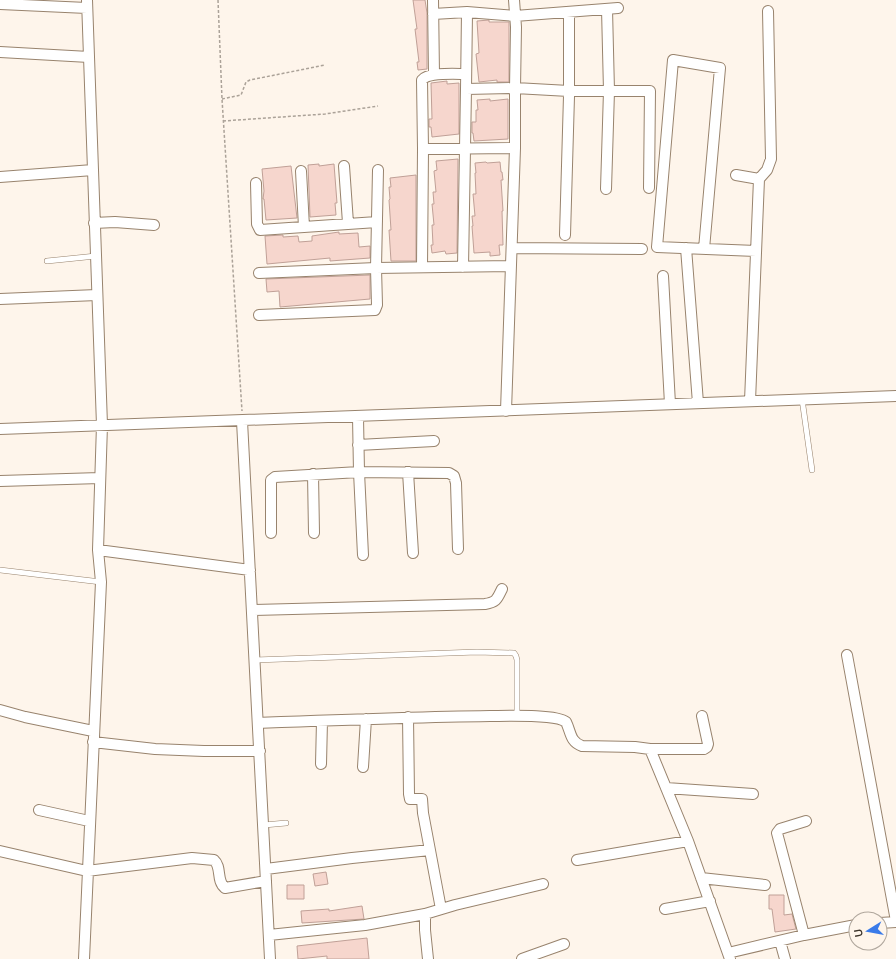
<svg xmlns="http://www.w3.org/2000/svg" width="896" height="959" viewBox="0 0 896 959" font-family="'Nunito Sans',sans-serif">
<style>
.building{fill:#f6d6cd;stroke:#c0a097}
.lines{fill:none;stroke-linecap:round;stroke-linejoin:round}
.lane-casing{stroke:#98836d;stroke-width:6}
.street-casing{stroke:#98836d;stroke-width:12}
.path{stroke:#aba298;stroke-width:1.5;stroke-dasharray:3 2;stroke-linecap:butt}
.lane{stroke:#fff;stroke-width:5}
.street{stroke:#fff;stroke-width:10}
</style>
<rect width="100%" height="100%" fill="#fef5eb"/>
<!-- building -->
<path class="building" d="M413,0h12l2,13v56l-9,1 -1,-8h2l-4,-33h2z
M489,20v2h20v60h-12v-2l-18,2 -3,-28 3,-1 -2,-32z
M447,81v3l12,-1v51l-27,3 -1,-10h-2v-8h3l-1,-36z
M490,99v2l18,-2v40l-34,2 -1,-8h-1v-11h4v-12h2l-1,-10z
M458,159l-1,94 -11,1 -1,-3 -13,2 -1,-8h2l-1,-20h2l-2,-21h2l-1,-12h3l-2,-21 3,-1 -1,-9z
M486,162l1,1 13,-1 1,10h1l1,8h-2l2,31h-1l1,34h-4l1,10 -10,1v-4l-16,1 -2,-27h1l-1,-10h3l-2,-22h3l-1,-21h1l-1,-10z
M319,164v2l15,-2 3,39h-2l1,12 -26,2 -2,-52z
M291,166l6,52 -31,2 -2,-21h-1l1,-8 -2,-22z
M416,175v86h-25l-2,-31h2l-2,-30 1,-1 -1,-12h2l-1,-9z
M339,232v2l19,-1 1,14 11,-1v12l-40,3v-3l-63,6 -2,-28 18,-1v2l15,-1 1,6 13,-1v-5z
M370,275v24l-90,8 -1,-16 -12,1 -1,-13z
M326,872l2,12 -13,2 -2,-12z
M287,885h17v14h-17z
M769,895h15v20l8,-1 4,15 -21,3 -3,-23h-3z
M362,906l2,13 -62,4 -1,-12 28,-2v2z
M367,938l2,21h-42v-3l-29,3 -1,-13z"/>
<g class="lines">
<!-- lane casing -->
<g class="lane-casing">
<path id="lane" d="M47,261l49,-5
M802,399l10,71
M0,570l101,12
M255,660l222,-8 37,1 2,3 1,4v56
M264,825l22,-2"/>
</g>
<!-- street casing -->
<g class="street-casing">
<path id="street" d="M433,0l1,74
M0,4l87,4
M467,12l-1,77 49,-1 54,3h81l-1,97
M433,14l34,-2 48,4 103,-8
M0,52l89,5
M423,149l92,-1
M344,166l4,57
M301,171l3,56
M736,175l23,4
M0,177l93,-7
M256,183l1,41 3,6 117,-8
M606,189l3,-98 -2,-82
M94,223l21,-1 39,3
M565,235l4,-139v-84
M512,248l130,1
M686,248l12,155
M704,249l16,-181 -47,-8 -16,187 99,4
M422,267l1,-118 -1,-69c6,-8 34,-6 44,-6
M463,267l3,-178
M259,273l117,-5 135,-2
M663,276l7,128
M0,299l97,-4
M259,315l116,-5 2,-5 -1,-37 2,-98
M750,401l9,-222 8,-9 4,-11 -3,-148
M506,411l9,-263v-60l1,-61 -2,-27
M358,417l1,55 4,83
M242,421l28,538
M0,429l896,-33
M358,445l76,-4
M408,472l5,81
M313,474l1,59
M0,481l100,-3
M271,533v-53l4,-3 84,-5 90,1 5,3 2,7 2,66
M98,550l152,20
M252,610l233,-6c12,-2 12,-5 17,-15
M847,655l49,266
M0,710l25,7 68,14
M408,717l1,77 1,5h12l1,14 18,96
M258,723c78,-3 155,-6 232,-7 15,0 66,-2 76,6 5,10 4,20 16,24l53,1 15,2 38,92 42,118
M93,742l62,7 49,2h56
M650,749h54l3,-2 1,-3 -6,-28
M321,764l1,-43
M363,767l3,-48
M666,788l87,6
M39,810l50,11
M0,851l87,20 105,-13 22,2c8,7 2,21 11,28l41,-7
M577,860l111,-19
M266,869l86,-11 78,-8
M701,878l64,7
M665,909l45,-8
M880,923l16,-1
M269,935l96,-10 60,-11
M804,935l-27,-102 3,-4 26,-8
M780,941l5,18
M728,953l76,-18 52,-10
M84,959l17,-377 -3,-32 4,-125 -15,-425
M428,959l-3,-29v-16l30,-9 88,-21
M522,959l42,-15"/>
</g>
<!-- path -->
<path class="path" d="M218,0l4,99 20,312
M222,99l19,-4 5,-13 4,-2 75,-15
M223,121l102,-7 53,-8"/>
<!-- lane -->
<use href="#lane" class="lane"/>
<!-- street -->
<use href="#street" class="street"/>
</g>
<!-- north arrow -->
<g transform="translate(868 931) rotate(259)"><circle r="19" fill="#fef5eb" stroke="#b0a79d"/>
<path d="M0-3L7 15L0 10L-7 15Z" fill="#3a7be9"/>
<text y="-6" font-size="11" font-weight="bold" text-anchor="middle" fill="#3b3329">U</text>
</g>
</svg>
